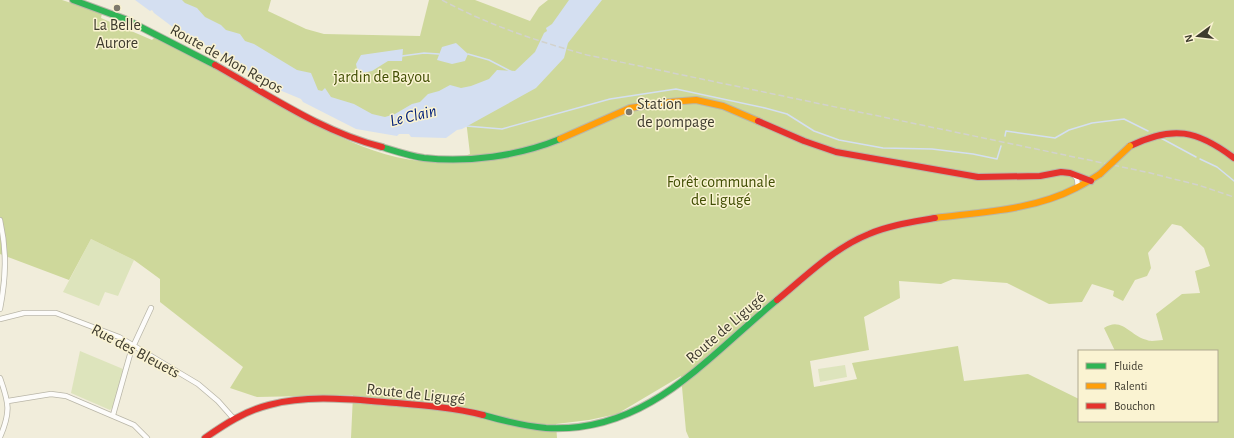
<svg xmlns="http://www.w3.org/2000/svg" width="1234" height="438" viewBox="0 0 1234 438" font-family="'Alegreya Sans',sans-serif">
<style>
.green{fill:#dde4bc}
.forest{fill:#ced89b;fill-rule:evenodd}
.water{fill:#d4dff1}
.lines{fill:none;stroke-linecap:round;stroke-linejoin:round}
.stream{stroke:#d4dff1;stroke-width:1.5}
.street-casing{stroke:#b9b6a8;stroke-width:6}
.fast-casing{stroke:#b9b6a8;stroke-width:8}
.slow-casing{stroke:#b9b6a8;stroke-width:8}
.jam-casing{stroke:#b9b6a8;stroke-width:8}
.street{stroke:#fdfcfa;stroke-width:4.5}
.fast{stroke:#30b455;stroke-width:6}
.slow{stroke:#ff9f0a;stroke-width:6}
.jam{stroke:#e5322d;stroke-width:6}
.rail{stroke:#d2d2cd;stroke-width:1.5;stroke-dasharray:6 3;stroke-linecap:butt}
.slow-bridge-casing{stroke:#b9b6a8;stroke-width:8;stroke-linecap:butt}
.slow-bridge{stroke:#ff9f0a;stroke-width:6}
.poi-dot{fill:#7d796b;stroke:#faf3d2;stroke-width:1.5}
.labels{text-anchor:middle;stroke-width:3;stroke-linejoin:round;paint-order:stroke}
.poi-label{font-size:16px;fill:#3e3b2e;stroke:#faf3d2}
.street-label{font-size:16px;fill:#3e3b2e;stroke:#faf3d2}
.park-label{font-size:16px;fill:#424f04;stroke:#faf3d2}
.water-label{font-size:17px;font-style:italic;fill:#04227c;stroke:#faf3d2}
</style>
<rect width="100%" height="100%" fill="#f1eddb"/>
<!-- green -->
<path class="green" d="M91,239l43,21 -16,36 -13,-4 -6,14 -36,-14z
M80,351l43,18 -8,36 -5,5 -39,-17z
M845,365l2,12 -27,5 -2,-13z"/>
<!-- forest -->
<path class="forest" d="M0,0h62l40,13 -1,5 51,22 4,-4c30,16 59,31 89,48 55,32 137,87 205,76 7,-1 14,-4 20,-6l-4,-34 -41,10 -71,-17 -186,-113h103l-3,11 38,18 18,5 96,2 9,-36h46l55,21 9,-14 9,-7h686v438h-545l-3,-7 -5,-55 -64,38 -28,6 -33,4 1,14h-206l2,-43 -96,2 -27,-9 13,-21 -83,-65v-23l-26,-19 -43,-21 -22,41 -69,-26zM1172,224l9,2 23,22 6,18 -15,5 5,22 -18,1 -26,20 7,26c-5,0 -12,2 -16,0 -17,-4 -25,-24 -43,-12l11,23h102v70h-138v-22l-51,-25 -64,7 -6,-35 -106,17 5,16 -43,8 -4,-26 59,-11 -5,-33 36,-19 -1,-17 42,3 12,-5 54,4 42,21 33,-2 10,-18 22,7 -1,5 10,5 12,-21 12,-4 4,-8 -3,-15z"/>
<!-- water -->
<path class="water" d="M135,0h47l3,3 12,5 8,9 16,8 5,5 14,4 5,7 9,3 43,26 14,3 7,17 4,1 3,-3 6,9 23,7 18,10 13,3 10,-3 17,-10 8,-2 8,-8 11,-3 11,-6 11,3 10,-2 18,-7 8,-9 18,1 20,-19 9,-19 3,-2 -1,-3 6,-4 17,-24h33l-34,43 -4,15 -28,30 -74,41 -5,1 -11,8 -35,-1 -2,-3h-10l-2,2 -41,-7 -53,-27 -2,-3 -24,-10 -63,-40 -32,-15 -28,-21 -2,-3 -2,1z
M456,43l12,11 -3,7 -13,3 -15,-4 5,-13z
M403,49l-1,12h-14l-16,10 -14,3 -2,-10 5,-9z"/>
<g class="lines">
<!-- stream -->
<path class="stream" d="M468,54l21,6 23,12
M402,56l22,-3 15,1
M466,126l36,3 108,-30 66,-10 89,19 22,6 27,17 25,9 44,8 49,1 41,5 24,5 4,-13
M1005,136l1,-5 49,7 14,-8 23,-7 32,-4 24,12
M1159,137l37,20
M1200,159l17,8 17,14"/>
<!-- street casing -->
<g class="street-casing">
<path id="street" d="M1074,175l3,4 1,8
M0,220c7,31 6,58 0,89
M0,319l24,-6h32l63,24 79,47 20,17 16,18
M0,378c9,25 11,34 0,59
M8,401l43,-7 15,2 68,29 13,13
M113,415l18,-64 20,-43"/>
</g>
<!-- fast casing -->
<g class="fast-casing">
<path id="fast" d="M73,0l52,19 90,46
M382,147c13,4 28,9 42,11 44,5 94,-2 136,-19
M483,415c21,6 42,11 63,13 101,6 160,-70 231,-128"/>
</g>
<!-- slow casing -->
<g class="slow-casing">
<path id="slow" d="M560,139l70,-31 40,-6 26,-2 27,6 35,15
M935,218c47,-6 99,-8 141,-30 8,-4 16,-9 24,-14"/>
</g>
<!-- jam casing -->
<g class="jam-casing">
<path id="jam" d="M215,65c54,30 107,67 167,82
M758,121l46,20 32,11 142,25 62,-1 21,-4 9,1 21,8
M1130,146c43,-21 67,-16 104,12
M777,300c29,-24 57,-52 92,-66 21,-9 44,-12 66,-16
M205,438c20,-14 40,-27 64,-33 38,-10 77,-6 115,-3 34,3 66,5 99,13"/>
</g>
<!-- street -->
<use href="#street" class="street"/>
<!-- fast -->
<use href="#fast" class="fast"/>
<!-- slow -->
<use href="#slow" class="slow"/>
<!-- jam -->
<use href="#jam" class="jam"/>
<!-- rail -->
<path class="rail" d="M442,0c46,25 95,41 145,55l559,117 52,13 36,12"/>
<!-- slow-bridge casing -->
<g class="slow-bridge-casing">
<path id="slow-bridge" d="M1100,174l30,-28"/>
</g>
<!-- slow-bridge -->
<use href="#slow-bridge" class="slow-bridge"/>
</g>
<!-- markers -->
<g class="poi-dot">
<circle cx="117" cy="8" r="4"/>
<circle cx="629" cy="112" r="4"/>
</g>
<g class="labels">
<!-- poi labels -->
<g class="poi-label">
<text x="117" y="30">La Belle<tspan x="117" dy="18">Aurore</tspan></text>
<text x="637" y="109" text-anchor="start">Station<tspan x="637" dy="18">de pompage</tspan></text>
</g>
<!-- street labels -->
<g class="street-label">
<text transform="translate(227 58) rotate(29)" y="6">Route de Mon Repos</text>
<text transform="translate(725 327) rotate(-41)" y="6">Route de Ligugé</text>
<text transform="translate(136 350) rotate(28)" y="6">Rue des Bleuets</text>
<text transform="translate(416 393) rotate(6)" y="6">Route de Ligugé</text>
</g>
<!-- park labels -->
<g class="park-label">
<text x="382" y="82">jardin de Bayou</text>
<text x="721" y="187">Forêt communale<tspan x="721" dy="18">de Ligugé</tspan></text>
</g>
<!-- water labels -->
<g class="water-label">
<text transform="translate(413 115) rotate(-13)" y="6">Le Clain</text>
</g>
</g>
<!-- legend -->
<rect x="1078" y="350" width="140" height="72" fill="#faf3d2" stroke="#afa990"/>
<rect x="1086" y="363" width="20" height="6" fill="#30b455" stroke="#afa990"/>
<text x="1114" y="370" font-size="12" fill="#3e3b2e">Fluide</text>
<rect x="1086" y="383" width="20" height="6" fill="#ff9f0a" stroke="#afa990"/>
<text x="1114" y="390" font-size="12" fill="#3e3b2e">Ralenti</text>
<rect x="1086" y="403" width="20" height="6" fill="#e5322d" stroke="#afa990"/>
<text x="1114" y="410" font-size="12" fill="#3e3b2e">Bouchon</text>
<!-- north arrow -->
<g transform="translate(1198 36) rotate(255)" stroke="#faf3d2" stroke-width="3" paint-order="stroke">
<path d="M0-3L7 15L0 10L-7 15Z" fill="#3e3b2e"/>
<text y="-6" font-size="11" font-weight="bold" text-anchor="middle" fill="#3e3b2e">N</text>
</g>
</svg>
